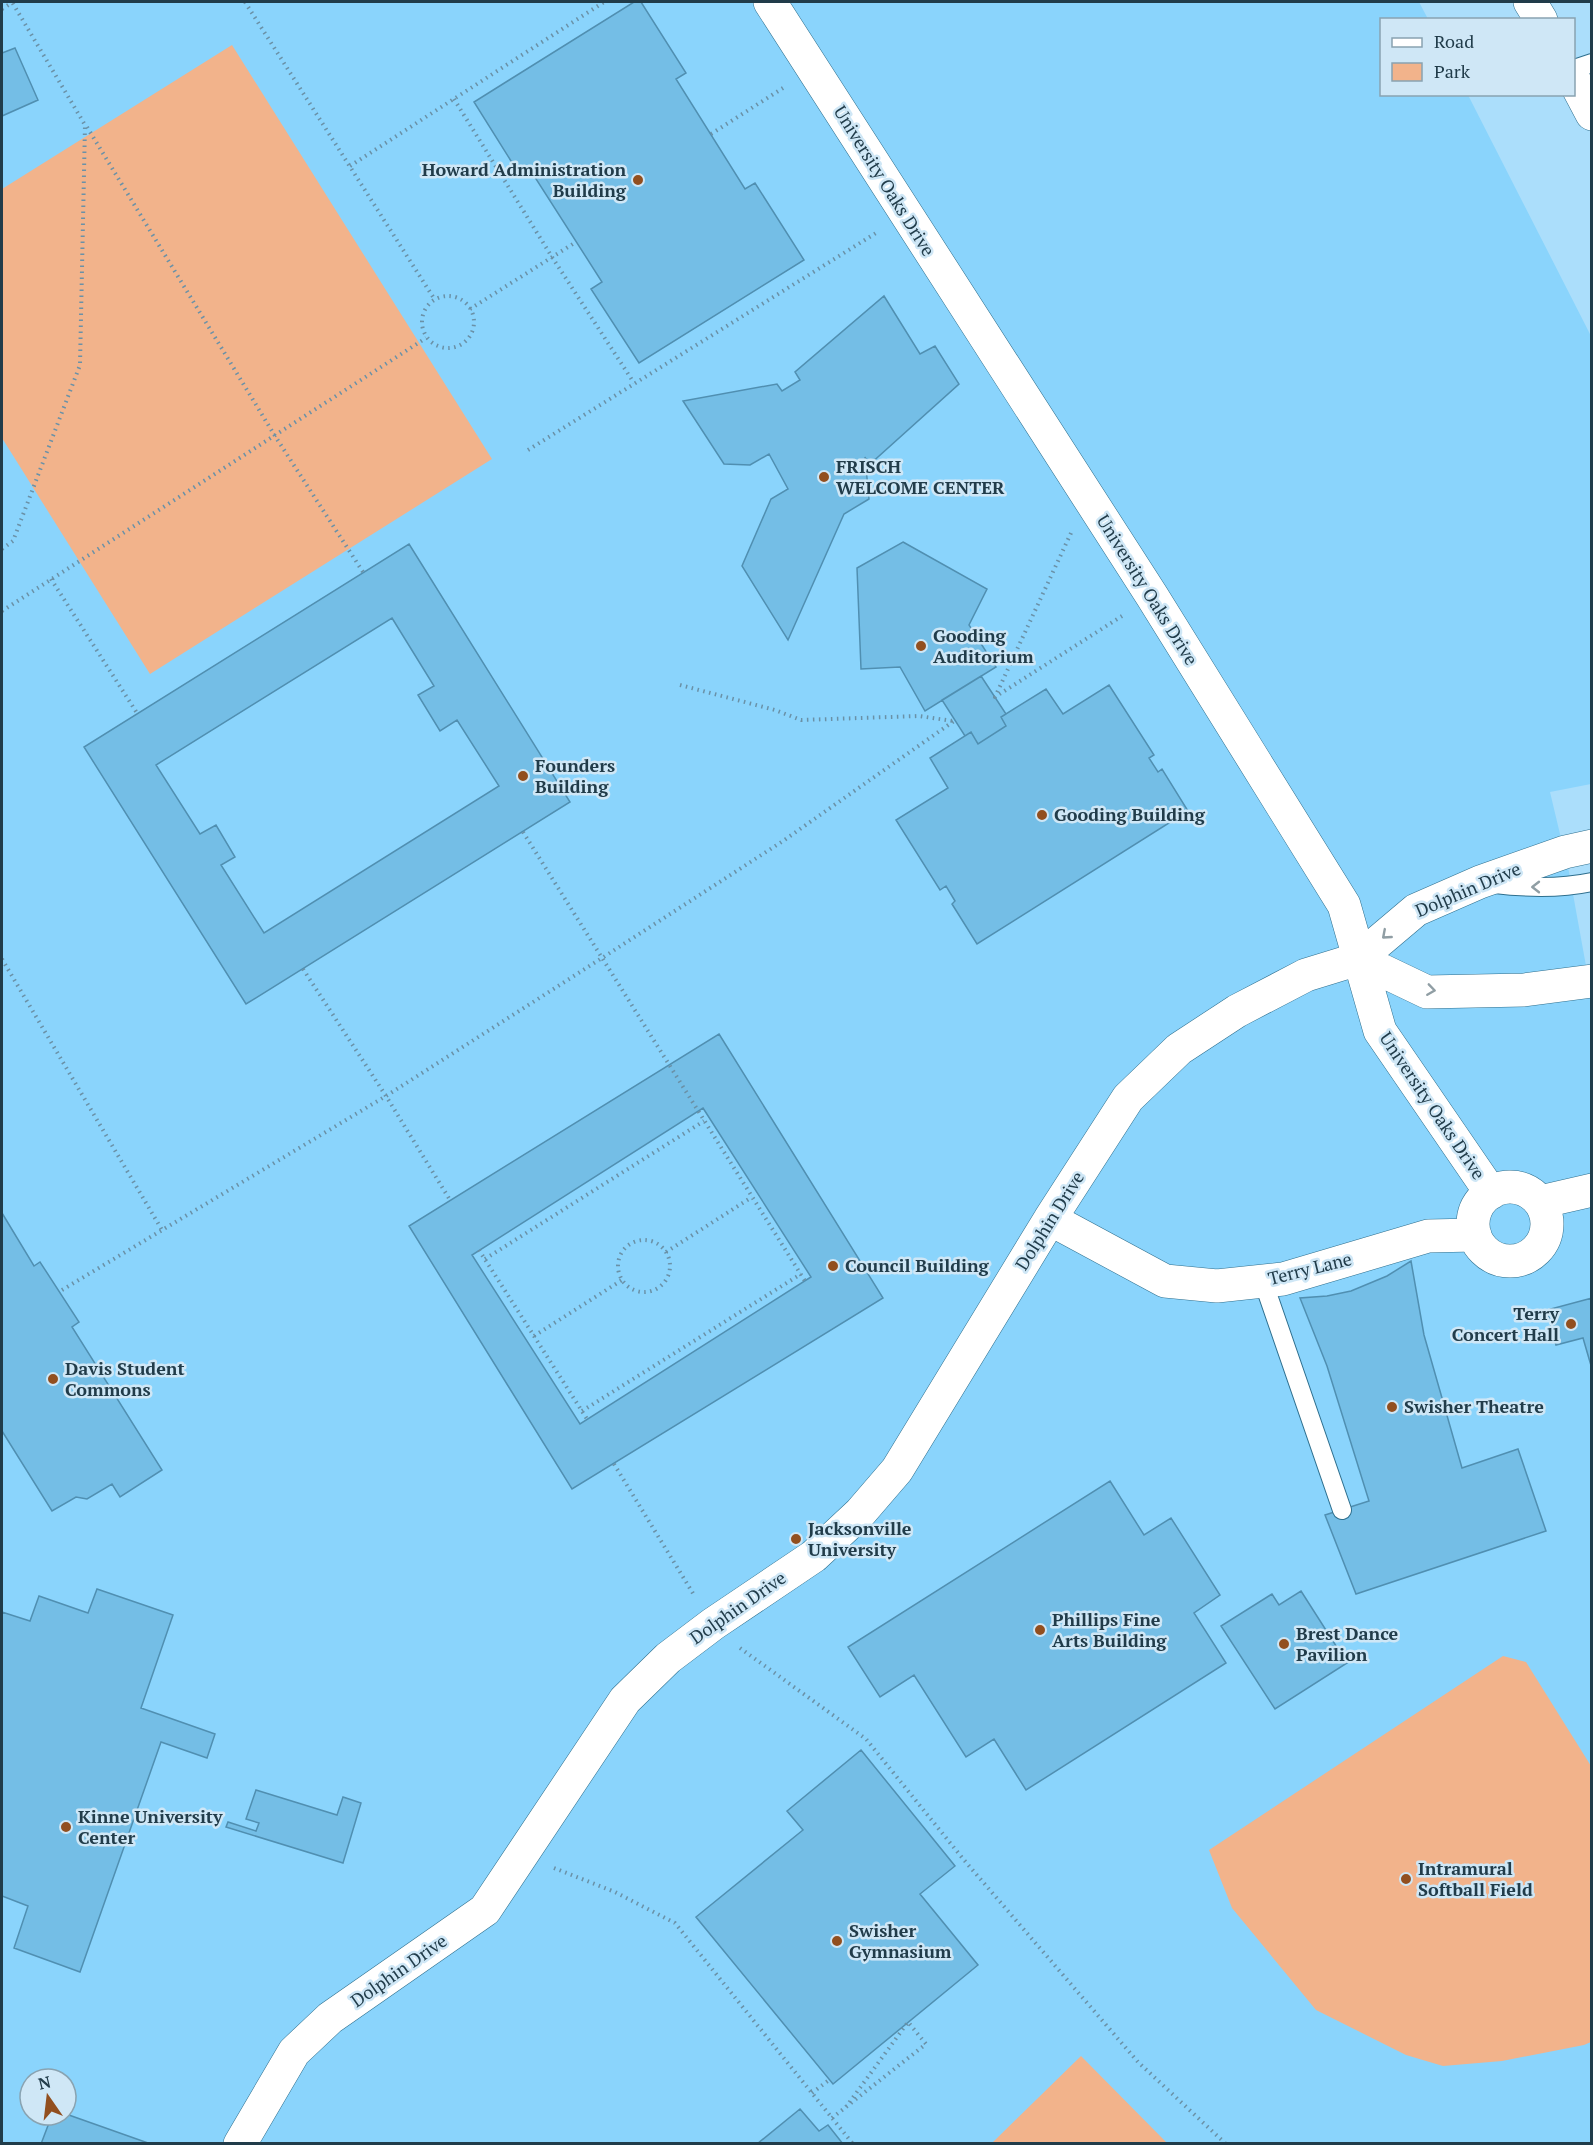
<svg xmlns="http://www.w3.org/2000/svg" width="1593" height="2145" viewBox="0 0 1593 2145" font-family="'PT Serif',serif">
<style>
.built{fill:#8ad4fc;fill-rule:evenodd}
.green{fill:#f2b38b}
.building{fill:#74bee6;stroke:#508fb1;stroke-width:1.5;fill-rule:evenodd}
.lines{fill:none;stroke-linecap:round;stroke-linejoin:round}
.lane-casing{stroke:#2e6f8e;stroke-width:20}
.street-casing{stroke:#2e6f8e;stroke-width:34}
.secondary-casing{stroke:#2e6f8e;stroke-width:34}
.path{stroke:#6a91a7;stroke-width:4;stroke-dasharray:1.5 4.5;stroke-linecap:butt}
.lane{stroke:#fff;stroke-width:18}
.street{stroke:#fff;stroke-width:33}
.secondary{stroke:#fff;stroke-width:33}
.oneway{stroke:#909ea4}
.poi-dot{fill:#924f1f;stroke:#cfe7f6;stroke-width:2}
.labels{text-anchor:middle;stroke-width:5;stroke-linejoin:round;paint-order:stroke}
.poi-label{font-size:18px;font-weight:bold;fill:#213c4a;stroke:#cfe7f6;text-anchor:start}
.street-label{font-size:18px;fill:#213c4a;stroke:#cfe7f6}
</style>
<rect width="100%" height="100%" fill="#abdefb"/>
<!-- built -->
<path class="built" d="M2,2h1417l9,17 -46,1v74l86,1 123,241v448l-41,8 19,80 23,127 -1,1144 -1589,1zM30,2079h36v36h-36z"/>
<!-- green -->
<path class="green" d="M232,45l260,414 -342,215 -148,-236v-249z
M1503,1656l23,6 65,104v276l-7,3 -82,16 -59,5 -37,-11 -90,-45 -84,-102 -23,-58z
M1081,2056l86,87h-175z"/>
<!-- building -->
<path class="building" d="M634,2h7l45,71 -10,6 69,110 10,-6 49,77 -165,103 -48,-74 11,-7 -71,-111 -10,6 -47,-75z
M15,48l23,52 -36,16v-63z
M884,296l36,58 15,-8 24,38 -90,81 -4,-8 4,42 -25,15 -56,126 -46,-74 29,-67 17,-10 -19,-35 -19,11 -26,-1 -41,-63 94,-17 5,7 18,-11 -5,-8z
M903,542l84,47 -18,36 27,42 -71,44 -25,-44 -39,2 -4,-101z
M409,544l161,258 -324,202 -162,-257zM392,618l42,68 -16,9 22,36 17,-11 42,66 -235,147 -43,-68 14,-8 -19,-32 -16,9 -44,-69z
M981,676l25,38 -5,3 5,9 -28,18 -7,-12 -6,4 -23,-36z
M1109,685l45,70 -5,3 9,14 4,-3 26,42 -211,133 -25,-40 3,-3 -9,-15 -6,4 -44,-70 52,-32 -18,-30 41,-26 7,12 28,-18 -5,-9 45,-28 17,25z
M719,1034l164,264 -311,191 -163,-263zM703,1108l108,169 -231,147 -108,-169z
M2,1213l32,53 6,-4 39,60 -7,5 90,143 -42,27 -8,-13 -25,15 -11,-2 -24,14 -50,-80z
M1411,1261l13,74 38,133 56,-19 28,82 -190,63 -31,-79 44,-14 -42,-135 -27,-68 27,-2 24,-5 36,-15z
M1592,1298v71l-9,-31 -27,7 -9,-35z
M1110,1481l34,54 27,-17 49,77 -26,18 32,50 -200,127 -32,-51 -28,18 -52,-82 -34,22 -32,-50z
M97,1589l76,26 -32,93 74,26 -8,24 -46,-16 -81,230 -66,-24 14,-42 -26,-10v-284l28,9 9,-25 49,17z
M1301,1591l46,72 -72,46 -54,-83 51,-32 7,11z
M861,1750l94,116 -35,28 58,71 -145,119 -137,-167 107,-87 -16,-19z
M256,1790l81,25 6,-18 18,6 -18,60 -117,-36 2,-5 28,9 3,-8 -13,-4z
M800,2109l19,22 9,-6 15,19h-86z
M66,2114l82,29 -107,1 11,-29z"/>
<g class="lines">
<!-- lane casing -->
<g class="lane-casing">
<path id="lane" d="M1574,69l18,-6
M1495,884c33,4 64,5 97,-2
M1263,1281l79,229"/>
</g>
<!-- street casing -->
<g class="street-casing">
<path id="street" d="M770,2l382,594 192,309 36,126 111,162
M1358,959l69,33 97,-2 68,-9
M1473 1224a37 37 0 1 1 74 0a37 37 0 1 1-74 0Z
M1540,1202l52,-12
M1050,1219l115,62 52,5 66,-7 145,-43 47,-1
M240,2144l54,-92 36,-34 155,-108 140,-210 43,-42 45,-34 101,-68 46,-43 37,-43 153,-251 78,-121 51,-49 58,-38 69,-36 52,-16 58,-49 64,-28 85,-30 27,-6"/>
</g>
<!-- secondary casing -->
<g class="secondary-casing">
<path id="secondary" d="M1530,2l11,18
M1574,80l18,34"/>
</g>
<!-- path -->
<path class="path" d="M245,2l190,298
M2,9l11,-7
M454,99l98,158 82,126
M87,127l188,309 88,136
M711,134l72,-46
M350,166l254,-164
M422 322a26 26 0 1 1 52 0a26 26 0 1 1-52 0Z
M470,309l106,-67
M528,450l348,-217
M1071,533l-76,164 127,-81
M2,549l11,-8 67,-176 5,-240 -73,-123
M51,579l86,134
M2,611l424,-273
M680,685l95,25 26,10 118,-4 34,5
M523,832l282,449
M2,959l160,271
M303,969l83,127 64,104
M618 1266a26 26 0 1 1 52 0a26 26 0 1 1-52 0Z
M479,1250l108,169
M666,1252l86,-55
M485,1259l219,-138
M62,1290l324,-194 216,-138 181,-117 171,-120
M534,1336l88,-56
M582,1411l219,-137
M614,1464l80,131
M740,1648l126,91 98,121 174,202 88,82
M554,1868l61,24 60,31 178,221
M812,2093l17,-13
M832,2118l94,-74 -18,-22 -62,85"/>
<!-- lane -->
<use href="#lane" class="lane"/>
<!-- street -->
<use href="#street" class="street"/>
<!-- secondary -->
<use href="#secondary" class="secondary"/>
</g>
<!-- one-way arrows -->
<defs><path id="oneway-chevron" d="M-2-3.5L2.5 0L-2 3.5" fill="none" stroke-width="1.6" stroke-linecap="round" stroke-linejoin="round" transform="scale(1.5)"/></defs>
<g class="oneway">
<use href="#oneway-chevron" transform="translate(1536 887) rotate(-180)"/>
<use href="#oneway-chevron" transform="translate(1386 935) rotate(139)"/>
<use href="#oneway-chevron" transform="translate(1431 990) rotate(8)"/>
</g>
<!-- markers -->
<g class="poi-dot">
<circle cx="638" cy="180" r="6"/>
<circle cx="824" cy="477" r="6"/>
<circle cx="921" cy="646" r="6"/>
<circle cx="523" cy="776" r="6"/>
<circle cx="1042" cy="815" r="6"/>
<circle cx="833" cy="1266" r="6"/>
<circle cx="1571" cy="1324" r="6"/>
<circle cx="53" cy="1379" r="6"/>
<circle cx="1392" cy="1407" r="6"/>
<circle cx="796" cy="1539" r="6"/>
<circle cx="1040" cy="1630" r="6"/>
<circle cx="1284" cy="1644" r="6"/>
<circle cx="66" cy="1827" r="6"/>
<circle cx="1406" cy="1879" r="6"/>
<circle cx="837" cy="1941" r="6"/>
</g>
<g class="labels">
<!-- poi labels -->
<g class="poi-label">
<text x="626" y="176" text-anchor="end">Howard Administration<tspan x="626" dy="21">Building</tspan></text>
<text x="836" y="473">FRISCH<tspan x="836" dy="21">WELCOME CENTER</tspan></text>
<text x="933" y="642">Gooding<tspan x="933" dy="21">Auditorium</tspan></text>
<text x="535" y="772">Founders<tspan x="535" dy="21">Building</tspan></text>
<text x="1054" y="821">Gooding Building</text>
<text x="845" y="1272">Council Building</text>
<text x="1559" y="1320" text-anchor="end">Terry<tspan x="1559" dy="21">Concert Hall</tspan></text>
<text x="65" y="1375">Davis Student<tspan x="65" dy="21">Commons</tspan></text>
<text x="1404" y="1413">Swisher Theatre</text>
<text x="808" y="1535">Jacksonville<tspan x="808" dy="21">University</tspan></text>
<text x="1052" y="1626">Phillips Fine<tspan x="1052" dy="21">Arts Building</tspan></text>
<text x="1296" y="1640">Brest Dance<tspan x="1296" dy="21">Pavilion</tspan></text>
<text x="78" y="1823">Kinne University<tspan x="78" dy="21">Center</tspan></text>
<text x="1418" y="1875">Intramural<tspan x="1418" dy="21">Softball Field</tspan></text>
<text x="849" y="1937">Swisher<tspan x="849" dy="21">Gymnasium</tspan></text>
</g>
<!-- street labels -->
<g class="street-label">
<text transform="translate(884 181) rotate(58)" y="6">University Oaks Drive</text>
<text transform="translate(1147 590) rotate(58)" y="6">University Oaks Drive</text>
<text transform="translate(1468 890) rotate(-23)" y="6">Dolphin Drive</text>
<text transform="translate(1432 1106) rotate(56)" y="6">University Oaks Drive</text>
<text transform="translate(1050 1221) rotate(-58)" y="6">Dolphin Drive</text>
<text transform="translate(1310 1269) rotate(-14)" y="6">Terry Lane</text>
<text transform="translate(738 1608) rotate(-35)" y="6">Dolphin Drive</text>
<text transform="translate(399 1971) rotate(-35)" y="6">Dolphin Drive</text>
</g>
</g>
<!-- border -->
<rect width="1593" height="2145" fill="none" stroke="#213c4a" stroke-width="6"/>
<!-- legend -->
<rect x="1380" y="18" width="195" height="78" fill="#cfe7f6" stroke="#89a3b1" stroke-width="1.5"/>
<rect x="1392" y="38" width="30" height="9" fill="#ffffff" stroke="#89a3b1" stroke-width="1.5"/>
<text x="1434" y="48" font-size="18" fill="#213c4a">Road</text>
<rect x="1392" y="63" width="30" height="18" fill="#f2b38b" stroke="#89a3b1" stroke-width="1.5"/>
<text x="1434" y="78" font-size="18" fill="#213c4a">Park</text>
<!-- north arrow -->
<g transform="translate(48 2097) rotate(346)"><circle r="28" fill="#cfe7f6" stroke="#89a3b1" stroke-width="1.5"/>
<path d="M0-4.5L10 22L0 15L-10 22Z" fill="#924f1f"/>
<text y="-9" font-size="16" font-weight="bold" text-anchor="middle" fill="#213c4a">N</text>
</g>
</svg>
